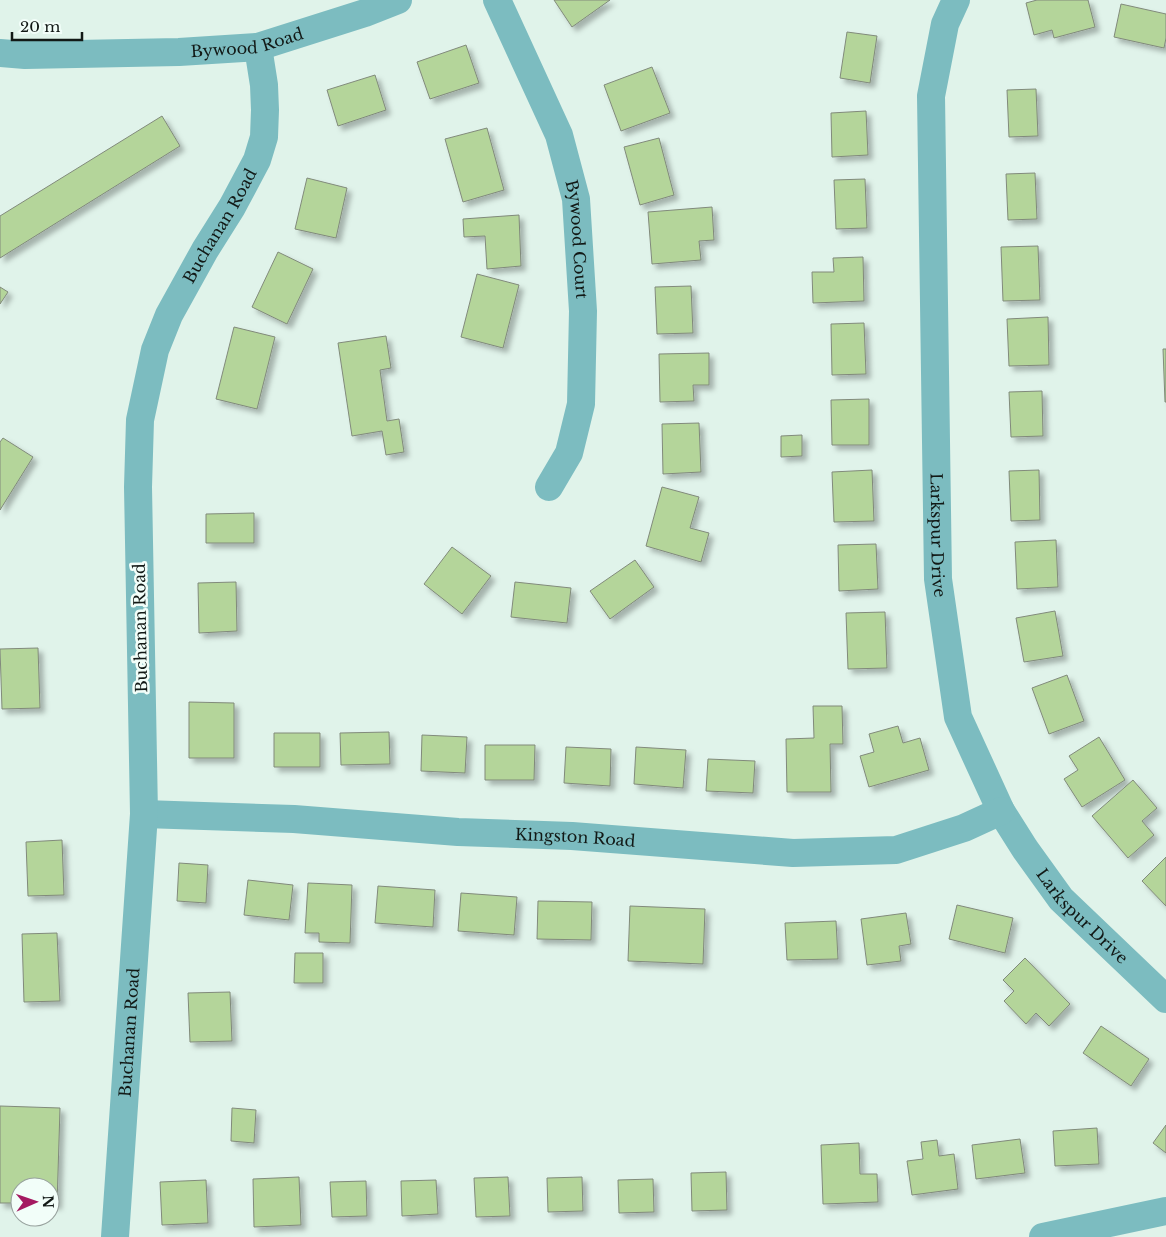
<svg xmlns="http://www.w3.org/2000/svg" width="1166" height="1237" viewBox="0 0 1166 1237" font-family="'Libre Baskerville',serif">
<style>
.building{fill:#b4d59a;stroke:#818a7b;filter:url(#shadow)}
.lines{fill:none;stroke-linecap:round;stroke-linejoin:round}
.minor{stroke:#7cbcc0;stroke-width:28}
.labels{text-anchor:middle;stroke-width:5;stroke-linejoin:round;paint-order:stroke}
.street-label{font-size:16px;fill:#121916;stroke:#f2fef9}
</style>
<defs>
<filter id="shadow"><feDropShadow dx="4.5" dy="4.5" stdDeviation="2.5" flood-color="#0004"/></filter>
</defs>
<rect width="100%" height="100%" fill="#e0f3ea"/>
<!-- building -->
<path class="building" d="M554,0h56l-38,27z
M1037,0h51l7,27 -41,11 -2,-8 -18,5 -8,-32z
M1121,4l45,10v24l-2,10 -50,-11z
M847,32l30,4 -7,47 -30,-5z
M466,45l13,38 -49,16 -13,-37z
M652,67l18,46 -49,18 -17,-46z
M375,75l11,35 -48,16 -11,-36z
M1036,89l2,47 -29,1 -2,-47z
M866,111l2,44 -36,2 -1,-44z
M162,116l18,30 -180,112v-42z
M487,128l17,62 -41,12 -18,-63z
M659,138l15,57 -34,10 -16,-58z
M1035,173l2,46 -29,1 -2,-46z
M307,178l40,10 -11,50 -41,-9z
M865,179l2,49 -31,1 -2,-49z
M712,207l2,33 -15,1 2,19 -49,4 -4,-52z
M519,215l2,51 -34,3 -2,-33 -21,1 -1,-18z
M1038,246l2,54 -37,1 -2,-54z
M278,252l35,17 -26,55 -35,-17z
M863,257l1,44 -51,2 -1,-31h22l-1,-14z
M477,274l42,11 -16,63 -42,-11z
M691,286l2,47 -36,1 -2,-47z
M0,287l8,5 -8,12z
M1048,317l1,48 -40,1 -2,-47z
M864,323l2,51 -34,1 -1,-51z
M234,327l41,10 -18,72 -41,-10z
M386,336l5,32 -11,2 7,51 12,-2 5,33 -18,3 -4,-24 -30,5 -14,-93z
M1163,349h3v53h-1z
M709,353v32h-16l1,16 -34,1 -1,-48z
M1042,391l1,45 -32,1 -2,-45z
M869,399v46h-37l-1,-45z
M699,423l2,49 -38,2 -1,-50z
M802,435v21l-21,1v-21z
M3,438l30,19 -33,53v-68z
M872,470l2,51 -40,1 -2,-50z
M1039,470l1,50 -29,1 -2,-50z
M662,487l37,10 -9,31 19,5 -8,29 -55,-16z
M254,513v30h-48v-29z
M1056,540l2,47 -41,2 -2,-47z
M876,544l2,45 -39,2 -1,-46z
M452,547l39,29 -29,38 -38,-30z
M635,560l19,27 -44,32 -20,-28z
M236,582l1,49 -38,2 -1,-50z
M515,582l56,6 -4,35 -56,-6z
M1055,611l8,45 -39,6 -8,-44z
M885,612l2,56 -39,1 -2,-56z
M38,648l2,60 -38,1 -2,-60z
M1067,675l17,46 -35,13 -17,-46z
M189,702l45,1v55h-45z
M813,706h29l1,38h-13l1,48h-44l-1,-53 28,-1z
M898,726l5,17 17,-5 9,32 -60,17 -9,-31 14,-4 -5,-18z
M389,732l1,32 -49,1 -1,-32z
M274,733h46v34h-46z
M422,735l45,2 -2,36 -44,-2z
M1099,737l26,43 -43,27 -18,-28 14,-9 -9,-14z
M485,745h50l-1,35h-49z
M566,747l45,2 -1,37 -46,-3z
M636,747l50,3 -3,38 -49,-4z
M708,759l47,2 -2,32 -47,-2z
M1133,780l24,28 -15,13 12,14 -26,23 -36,-42z
M62,840l2,55 -36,1 -2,-54z
M1166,857v49l-24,-25z
M179,863l29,2 -2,38 -29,-2z
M248,880l45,5 -4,35 -45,-5z
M308,883l44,2 -2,58 -31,-1v-9h-14z
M378,886l57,4 -2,37 -58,-4z
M461,893l56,4 -3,38 -56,-4z
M538,901l54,1 -1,38 -54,-1z
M957,905l56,13 -8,35 -56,-14z
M630,906l75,3 -2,55 -75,-3z
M906,913l5,31 -12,2 2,15 -34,4 -6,-46z
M836,921l2,38 -51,1 -2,-37z
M57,933l3,68 -36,1 -2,-68z
M295,953h28v30h-29z
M1025,958l45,46 -21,22 -13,-13 -10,11 -22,-23 10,-10 -11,-11z
M230,992l2,49 -42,1 -2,-49z
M1101,1026l48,33 -18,27 -48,-33z
M0,1106l60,2 -3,97 -7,-1v-17h-30v16h-20z
M232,1108l24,2 -2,33 -23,-2z
M1166,1125v28l-13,-10z
M1097,1128l2,36 -44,2 -2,-35z
M1020,1139l5,34 -49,6 -4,-34z
M937,1140l2,16 15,-2 4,35 -46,6 -5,-34 16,-2 -2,-17z
M859,1143l1,31h17l1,28 -55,2 -2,-59z
M726,1172l1,38 -35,1 -1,-38z
M299,1177l2,48 -47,2 -1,-48z
M508,1177l2,39 -34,1 -2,-39z
M582,1177l1,34 -35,1 -1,-34z
M653,1179l1,33 -35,1 -1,-33z
M206,1180l2,43 -46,2 -2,-43z
M436,1180l2,34 -36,2 -1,-35z
M366,1181l1,35 -35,1 -2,-35z"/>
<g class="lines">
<!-- minor -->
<g class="minor">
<path id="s1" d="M497,0l62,135 17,64 7,112 -2,93 -12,49 -20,34"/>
<path id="s2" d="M956,0l-11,24 -14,72 7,483 20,138 43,94 24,38 36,50 105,100"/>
<path id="s3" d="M0,53l25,2 154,-3 79,-5 107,-34 33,-13"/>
<path id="s4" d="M144,814l150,5 164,13 114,4 221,17 103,-3 68,-22 37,-17"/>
<path id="s5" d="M115,1237l29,-423 -6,-327 2,-67 15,-70 14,-35 36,-65 27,-43 25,-47 7,-23 1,-27 -1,-25 -6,-38"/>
<path d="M1043,1237l123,-26"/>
</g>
</g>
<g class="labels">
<!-- street labels -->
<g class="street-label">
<text dy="6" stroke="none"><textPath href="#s3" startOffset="248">Bywood Road</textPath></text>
<text dy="6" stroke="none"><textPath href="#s5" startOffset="1030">Buchanan Road</textPath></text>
<text dy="6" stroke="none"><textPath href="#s1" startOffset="255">Bywood Court</textPath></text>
<text dy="6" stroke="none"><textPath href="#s2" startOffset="539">Larkspur Drive</textPath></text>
<text transform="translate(140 628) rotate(-91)" y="6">Buchanan Road</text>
<text dy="6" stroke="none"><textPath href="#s4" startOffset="432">Kingston Road</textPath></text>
<text dy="6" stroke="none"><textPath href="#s2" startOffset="959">Larkspur Drive</textPath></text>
<text dy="6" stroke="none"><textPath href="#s5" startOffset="205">Buchanan Road</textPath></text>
</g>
</g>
<!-- north arrow -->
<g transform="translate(35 1202) rotate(88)"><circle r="24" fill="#f2fef9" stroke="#98a29e"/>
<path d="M0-4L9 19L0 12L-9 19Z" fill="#a41a61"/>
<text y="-8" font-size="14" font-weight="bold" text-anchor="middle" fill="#121916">N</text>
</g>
<!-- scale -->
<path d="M12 32v8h70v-8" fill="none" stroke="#121916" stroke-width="2.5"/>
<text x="20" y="32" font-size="15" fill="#121916" stroke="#f2fef9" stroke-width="4" paint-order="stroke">20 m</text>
</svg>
